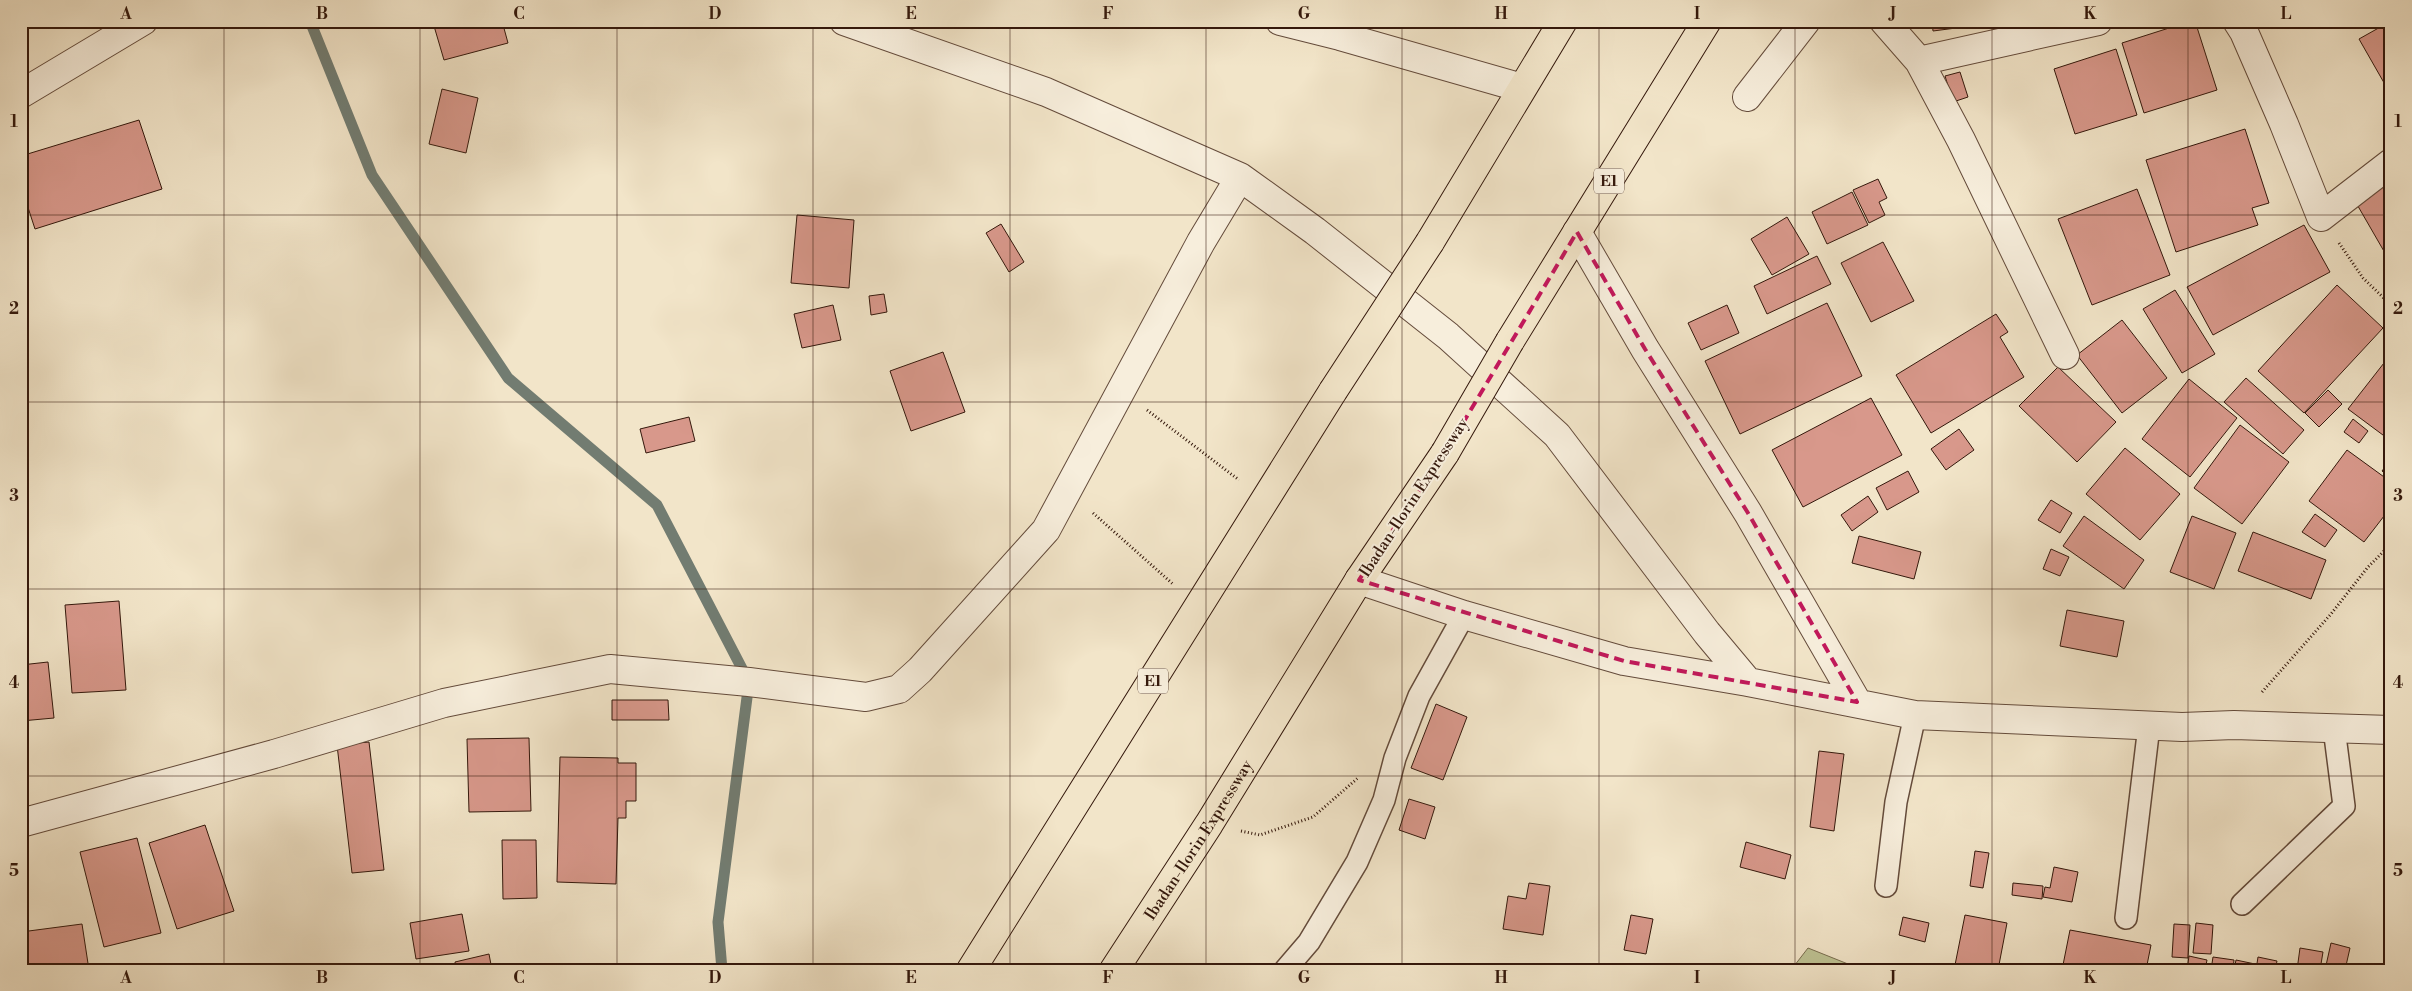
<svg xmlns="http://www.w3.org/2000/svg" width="2412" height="991" viewBox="0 0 2412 991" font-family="'Libre Bodoni',serif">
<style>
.green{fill:#bec394;stroke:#796e50}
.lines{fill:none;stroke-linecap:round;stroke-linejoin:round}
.stream{stroke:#727c71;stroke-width:11}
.building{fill:#d8988b;stroke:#34180c}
.lane-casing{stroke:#644b3b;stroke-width:24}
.street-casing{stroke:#644b3b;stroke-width:30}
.highway-casing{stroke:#34180c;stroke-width:30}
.path{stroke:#34180c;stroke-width:3;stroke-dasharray:1 2.5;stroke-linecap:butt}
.lane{stroke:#f7eedc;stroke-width:21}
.street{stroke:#f7eedc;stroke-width:28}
.highway{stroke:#f2e5c9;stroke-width:28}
.highway-bridge-casing{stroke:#34180c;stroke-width:30;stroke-linecap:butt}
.highway-bridge{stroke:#f2e5c9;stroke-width:28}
.marked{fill:none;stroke:#c2185b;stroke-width:4;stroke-dasharray:10 6;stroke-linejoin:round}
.grid{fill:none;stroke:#34180c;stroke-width:1;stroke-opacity:0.55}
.labels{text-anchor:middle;stroke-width:4;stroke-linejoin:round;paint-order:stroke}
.shield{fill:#f7eedc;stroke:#6e584a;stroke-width:1}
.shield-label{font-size:15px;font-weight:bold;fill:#34180c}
.street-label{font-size:16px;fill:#34180c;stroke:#f7eedc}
.neatline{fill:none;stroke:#34180c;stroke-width:2}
.grid-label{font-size:16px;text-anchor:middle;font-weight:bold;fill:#34180c}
</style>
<rect width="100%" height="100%" fill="#f2e5c9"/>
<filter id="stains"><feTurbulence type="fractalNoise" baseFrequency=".004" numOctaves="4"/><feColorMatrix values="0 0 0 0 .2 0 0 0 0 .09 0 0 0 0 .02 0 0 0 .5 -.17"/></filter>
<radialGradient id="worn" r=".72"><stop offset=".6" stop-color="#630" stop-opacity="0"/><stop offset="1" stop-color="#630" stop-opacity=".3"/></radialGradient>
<!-- green -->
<path class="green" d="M1808,948l55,22h-72z"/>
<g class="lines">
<!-- stream -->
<path class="stream" d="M310,21l62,154 136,203 149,127 92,177 -31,240 4,48"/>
</g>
<!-- building -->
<path class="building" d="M451,21h51l6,22 -64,17 -10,-34z
M1932,21h24v7l-23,3z
M2191,21h4l22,69 -73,23 -22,-70z
M2391,21v74l-32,-56z
M2116,49l21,66 -62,19 -21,-65z
M1960,72l8,25 -15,5 -8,-26z
M442,89l36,9 -12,55 -37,-9z
M139,120l23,69 -127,40 -14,-43v-30z
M2245,129l24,74 -17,5 6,17 -82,27 -30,-92z
M1878,179l9,19 -8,4 6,13 -16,8 -16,-33z
M2391,181v69l-6,3 -30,-52z
M2137,189l33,86 -78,30 -34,-86z
M1852,192l16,33 -41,19 -15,-32z
M797,215l57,5 -5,68 -58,-5z
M1787,217l22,37 -37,21 -21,-36z
M1001,224l23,38 -15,10 -23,-39z
M2304,225l26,47 -117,63 -26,-48z
M1883,242l31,59 -43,21 -30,-59z
M1817,256l14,28 -64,30 -13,-28z
M2337,285l46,43 -79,85 -46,-42z
M2175,290l40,64 -33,19 -39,-64z
M884,294l3,18 -16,3 -2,-19z
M1827,303l35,73 -122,58 -35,-73z
M833,305l8,35 -39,8 -8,-34z
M1727,305l12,28 -38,17 -13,-27z
M1996,314l12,18 -8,5 24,40 -93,56 -35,-58z
M2122,320l45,58 -45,35 -45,-58z
M943,352l22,60 -54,19 -21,-60z
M2391,354v87l-43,-32z
M2058,367l58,55 -39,40 -58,-56z
M2246,378l58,52 -21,24 -59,-52z
M2189,379l48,39 -47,59 -48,-38z
M2328,390l14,14 -23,23 -14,-14z
M1871,398l31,57 -99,52 -31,-57z
M689,417l6,24 -49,12 -6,-24z
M2353,419l15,12 -9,12 -15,-11z
M2240,425l49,37 -47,62 -48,-36z
M1959,429l15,21 -28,20 -15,-21z
M2125,448l55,46 -40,46 -54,-46z
M2347,450l44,32v25l-27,35 -55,-41z
M2391,459v19l-9,-7z
M1908,471l11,21 -32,18 -11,-22z
M1868,496l10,16 -26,19 -11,-16z
M2051,500l21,13 -12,20 -22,-13z
M2315,514l22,16 -12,17 -23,-15z
M2084,516l60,44 -20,29 -61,-43z
M2192,516l44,17 -22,56 -44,-17z
M2253,532l73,28 -15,39 -73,-28z
M1859,536l62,16 -7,27 -62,-16z
M2051,549l18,8 -9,19 -17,-7z
M119,601l7,89 -54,3 -7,-88z
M2067,610l57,11 -7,36 -57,-11z
M48,662l6,56 -33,3v-56z
M612,700h56l1,20h-57z
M1436,704l31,13 -24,63 -32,-12z
M529,738l2,73 -62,1 -2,-73z
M369,742l15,128 -32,3 -15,-128z
M1819,751l25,3 -10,77 -24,-4z
M560,757l58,1v5h18v38h-10v17h-8l-2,66 -59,-2z
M1409,799l26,8 -10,32 -26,-9z
M205,825l29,86 -57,18 -28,-86z
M137,838l24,95 -57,14 -24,-95z
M502,840h34l1,58 -34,1z
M1746,842l45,13 -6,24 -45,-12z
M1975,851l14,2 -6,35 -13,-2z
M2054,867l24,5 -6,30 -29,-5 2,-10 5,1z
M1529,883l21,3 -7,49 -40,-6 5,-33 18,3z
M2013,883l30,3 -1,13 -30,-4z
M462,914l7,37 -53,8 -6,-36z
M1631,915l22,4 -7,35 -22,-4z
M1965,915l42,8 -9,47h-44z
M1903,917l26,6 -4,19 -26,-7z
M2196,923l17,2 -2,29 -18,-1z
M82,924l7,46h-68v-38z
M2174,924l16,1 -2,33 -16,-1z
M2070,930l81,15 -5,25h-84z
M2331,943l19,5 -5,22h-20z
M2300,948l23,4 -3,18h-23z
M489,954l3,16h-36l-1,-8z
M2189,956l18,4 -2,10h-18z
M2213,957l21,3 -1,10h-22z
M2258,957l19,4 -2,9h-19z
M2236,960l19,4 -1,6h-20z
M447,965l1,5h-34v-1z"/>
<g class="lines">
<!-- lane casing -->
<g class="lane-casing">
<path id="lane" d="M1886,886l10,-84 19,-87
M2242,904l102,-98 -10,-78
M2126,918l23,-192
M1285,970l24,-28 48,-80 27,-62 11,-42 24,-62 45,-81"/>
</g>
<!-- street casing -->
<g class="street-casing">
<path id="street" d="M844,21l202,71 194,85 75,54 133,105 109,99 150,198 41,49
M1280,21l60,15 182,52
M1884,21l35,40 42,79 104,215
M2237,21l7,11 40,92 37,93 70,-54
M1919,61l179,-40
M21,94l122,-73
M1747,97l59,-76
M1577,232l68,117 103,164 109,189
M1359,580l105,35 160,46 124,21 167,33 267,12 52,-2 157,5
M21,823l253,-69 170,-51 166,-34 139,13 117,15 33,-8 21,-19 126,-140 155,-288 39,-65"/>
</g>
<!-- highway casing -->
<g class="highway-casing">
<g id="highway">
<path d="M1430,242l133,-221"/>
<path d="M1510,341l197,-320"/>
<path d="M971,970l362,-579"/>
<path id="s1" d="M1114,970l95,-146 150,-244 86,-127"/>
</g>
</g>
<!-- path -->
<path class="path" d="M2339,243l24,35 28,27
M1147,410l92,70
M1093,513l81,72
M2262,692l69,-78 37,-47 23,-23
M1241,831l19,4 53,-18 46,-40"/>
<!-- lane -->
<use href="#lane" class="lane"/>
<!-- street -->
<use href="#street" class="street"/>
<!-- highway -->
<use href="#highway" class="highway"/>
<!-- highway-bridge casing -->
<g class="highway-bridge-casing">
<path id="highway-bridge" d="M1333,391l97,-149
M1445,453l65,-112"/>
</g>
<!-- highway-bridge -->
<use href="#highway-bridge" class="highway-bridge"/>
</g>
<!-- marked area -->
<path class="marked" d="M1577,232l68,117 103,164 109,189 -233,-41 -265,-81 86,-127z"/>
<!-- grid -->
<path class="grid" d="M224,21v949M420,21v949M617,21v949M813,21v949M1010,21v949M1206,21v949M1402,21v949M1599,21v949M1795,21v949M1992,21v949M2188,21v949M21,215h2370M21,402h2370M21,589h2370M21,776h2370"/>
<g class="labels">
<!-- shield labels -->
<g class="shield">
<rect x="1594" y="168.5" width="30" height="25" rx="4"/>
<rect x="1138" y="668.5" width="30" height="25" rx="4"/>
</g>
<g class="shield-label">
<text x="1609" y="186">E1</text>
<text x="1153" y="686">E1</text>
</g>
<!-- street labels -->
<g class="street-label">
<text transform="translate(1413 497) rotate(-57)" y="6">Ibadan-Ilorin Expressway</text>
<text dy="6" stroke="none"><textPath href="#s1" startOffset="155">Ibadan-Ilorin Expressway</textPath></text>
</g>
</g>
<!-- margin -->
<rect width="2412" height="991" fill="none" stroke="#f2e5c9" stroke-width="55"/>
<rect x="28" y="28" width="2356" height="936" class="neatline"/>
<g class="grid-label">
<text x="126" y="19">A</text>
<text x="322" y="19">B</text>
<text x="519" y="19">C</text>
<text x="715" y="19">D</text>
<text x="911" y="19">E</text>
<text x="1108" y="19">F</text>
<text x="1304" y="19">G</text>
<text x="1501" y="19">H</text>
<text x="1697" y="19">I</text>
<text x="1893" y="19">J</text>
<text x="2090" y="19">K</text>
<text x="2286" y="19">L</text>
<text x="14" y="127">1</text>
<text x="2398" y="127">1</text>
<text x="14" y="314">2</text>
<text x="2398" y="314">2</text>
<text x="14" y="501">3</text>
<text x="2398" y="501">3</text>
<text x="14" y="688">4</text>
<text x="2398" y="688">4</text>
<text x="14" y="876">5</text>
<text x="2398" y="876">5</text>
<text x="126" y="983">A</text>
<text x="322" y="983">B</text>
<text x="519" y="983">C</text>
<text x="715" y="983">D</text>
<text x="911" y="983">E</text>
<text x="1108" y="983">F</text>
<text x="1304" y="983">G</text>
<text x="1501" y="983">H</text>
<text x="1697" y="983">I</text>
<text x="1893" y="983">J</text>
<text x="2090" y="983">K</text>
<text x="2286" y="983">L</text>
</g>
<rect width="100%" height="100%" filter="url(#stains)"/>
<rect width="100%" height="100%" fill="url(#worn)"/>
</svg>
